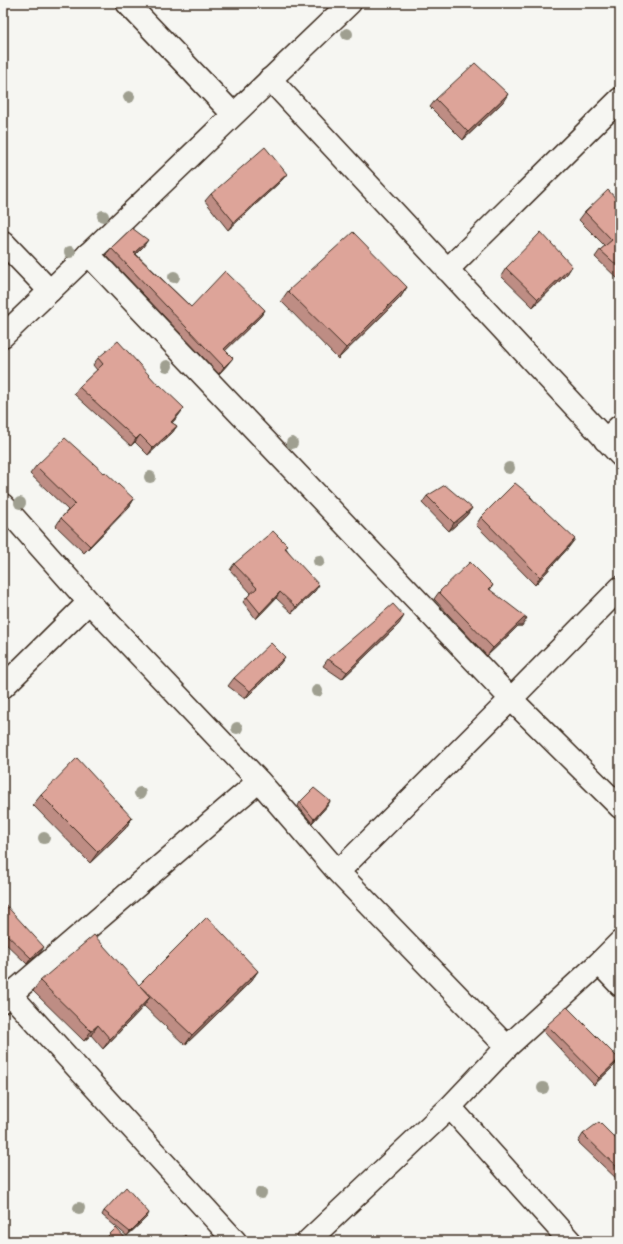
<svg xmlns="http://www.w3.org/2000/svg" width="623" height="1244" viewBox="0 0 623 1244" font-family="'Patrick Hand',sans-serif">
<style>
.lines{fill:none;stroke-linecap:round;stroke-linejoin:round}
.street-casing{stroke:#3b2a1e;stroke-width:25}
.secondary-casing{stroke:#3b2a1e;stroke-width:25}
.street{stroke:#f6f6f2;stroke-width:22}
.secondary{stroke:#f6f6f2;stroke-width:22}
.tree{fill:#9f9f90}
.wall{fill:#be8d84;stroke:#3b2a1e}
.shaded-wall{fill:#9b736b;stroke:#3b2a1e}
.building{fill:#dda499;stroke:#3b2a1e}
</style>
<rect width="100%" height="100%" fill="#f6f6f2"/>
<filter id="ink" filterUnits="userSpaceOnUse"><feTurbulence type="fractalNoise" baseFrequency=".025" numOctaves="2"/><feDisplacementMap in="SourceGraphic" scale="8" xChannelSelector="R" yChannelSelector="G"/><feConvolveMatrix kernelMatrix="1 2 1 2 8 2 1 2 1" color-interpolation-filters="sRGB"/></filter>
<g filter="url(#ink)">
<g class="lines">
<!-- street casing -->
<g class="street-casing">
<path id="street" d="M127,3l106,111
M270,79l350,376
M3,242l47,49
M88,254l423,445 109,108
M447,270l173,-171
M605,440l15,-14
M3,505l86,97 170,179 79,91 169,175
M3,687l86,-85
M338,872l173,-173 109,-111
M599,963l21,22
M10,994l225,247
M3,1001l256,-220
M450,1107l120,134
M308,1241l142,-134 57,-60 92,-84 21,-21"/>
</g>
<!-- secondary casing -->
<g class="secondary-casing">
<path id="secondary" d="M3,336l347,-333"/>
</g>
<!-- street -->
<use href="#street" class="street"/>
<!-- secondary -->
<use href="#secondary" class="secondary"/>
</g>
<!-- trees -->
<g class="tree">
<circle cx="347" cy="34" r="6"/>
<circle cx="129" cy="97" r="6"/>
<circle cx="103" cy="216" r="6"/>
<circle cx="70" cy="252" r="6"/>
<circle cx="174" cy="277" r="6"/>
<circle cx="167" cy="366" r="6"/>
<circle cx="292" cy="443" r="6"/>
<circle cx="509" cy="468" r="6"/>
<circle cx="150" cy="477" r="6"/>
<circle cx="20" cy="503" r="6"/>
<circle cx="319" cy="561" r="6"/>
<circle cx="317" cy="691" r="6"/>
<circle cx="237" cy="728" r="6"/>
<circle cx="140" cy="793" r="6"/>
<circle cx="44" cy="838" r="6"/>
<circle cx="543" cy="1088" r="6"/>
<circle cx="261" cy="1193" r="6"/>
<circle cx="79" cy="1208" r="6"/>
</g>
<!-- wall -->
<path class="wall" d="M436,99l67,3 -40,38 -33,-33z
M287,174l-6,7 -53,49 -23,-29 6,-7z
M620,203v74l-2,2 -23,-22 5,-7 5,-4 -26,-26 6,-8z
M143,247l-7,7 55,53 74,3 -5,7 -35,33 3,14 -9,10 -113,-119 5,-7z
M572,266l-5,8 -34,33 -32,-31 5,-8z
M407,287l-7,11 -62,61 -57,-58 7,-10z
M98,358l81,57 -7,8 5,3 -5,7 -24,22 -13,-13 -4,4 -57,-52 5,-7 18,-17 -4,-5z
M36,466l98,33 -5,8 -45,46 -28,-27 5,-8 7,-8 -38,-36z
M427,496l45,12 -6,8 -17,15 -27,-28z
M531,497l38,50 -34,38 -59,-60 5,-8z
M286,548l29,43 -23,22 -16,-15 -20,21 -13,-17 4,-5 4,-4 -21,-23 4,-6z
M493,585l-3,5 32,36h-4l-31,30 -53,-57 5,-7z
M399,624l-57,55 -19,-13 5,-7z
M280,664l-35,35 -17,-13 6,-8z
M41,795l91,23 -7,11 -35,34 -57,-58z
M300,802l28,3 -16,18 -14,-17z
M3,902l37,51 -13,11 -24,-23z
M258,971l-7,10 -66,64 -41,-39 -41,43 -12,-14 -7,6 -51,-50 7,-10 99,4z
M547,1025l72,34 -5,7 -20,19 -51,-54z
M583,1134l37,9v39l-42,-40z
M104,1211l43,6 -20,19 -25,-21z"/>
<!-- shaded-wall -->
<path class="shaded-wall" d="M508,94l-5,8 -40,38 5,-8z
M287,174l-6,7 -53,49 6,-8z
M148,240l-5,7 -14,13 5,-7z
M572,266l-5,8 -34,33 5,-8z
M407,287l-7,11 -62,61 8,-11z
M265,310l-5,7 -40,39 4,-7z
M233,358l-5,6 -9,10 5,-7z
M184,408l-5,7 -13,14 5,-7z
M177,426l-5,7 -24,22 5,-7z
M140,435l-5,7 -4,4 5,-7z
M134,499l-5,8 -45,46 6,-7z
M472,508l-6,8 -17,15 5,-8z
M575,539l-6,8 -34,38 5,-8z
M319,585l-4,6 -23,22 4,-6z
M280,592l-4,6 -20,21 4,-6z
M404,616l-5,8 -57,55 5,-7z
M524,618h3l-5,8h-4l-31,30 6,-8z
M285,657l-5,7 -35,35 5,-8z
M330,801l-2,4 -16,18 2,-4z
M132,818l-7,11 -35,34 8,-11z
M44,947l-4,6 -13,11 4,-6z
M258,971l-7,10 -66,64 7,-10z
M150,997l-7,10 -40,42 7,-10z
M98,1025l-7,10 -7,6 7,-10z
M619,1059l-5,7 -20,19 5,-7z
M149,1213l-2,4 -20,19 3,-4z"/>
<!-- building -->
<path class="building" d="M475,63l33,31 -40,38 -32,-33z
M265,147l22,27 -53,48 -23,-28z
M608,190l12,13v65l-20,-18 12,-10 -27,-28z
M132,228l16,12 -14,13 57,54 34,-36 40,39 -41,39 9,9 -9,9 -113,-119z
M353,232l54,55 -61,61 -58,-57z
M541,232l31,34 -34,33 -32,-31z
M118,341l41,45 1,-1 24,23 -13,14 6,4 -24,22 -13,-13 -4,4 -57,-52 24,-23 -5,-6z
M65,438l39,35 1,-1 29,27 -44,47 -29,-28 14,-14 -39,-38z
M515,483l16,13 -1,1 45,42 -35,38 -59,-60z
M445,485l27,23 -18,15 -27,-27z
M273,531l15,15 -3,2 34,37 -23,22 -16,-15 -20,21 -13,-16 10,-9 -23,-24z
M470,562l23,23 -4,4 38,29h-3l-31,30 -54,-56z
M393,604l11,12 -57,56 -19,-13z
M271,643l14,14 -35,34 -16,-13z
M77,758l55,60 -34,34 -57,-57z
M314,788l16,13 -16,18 -14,-17z
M3,902l41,45 -13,11 -28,-27z
M207,917l51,54 -66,64 -52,-49 10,11 -40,42 -12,-14 -7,6 -51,-50 54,-46 45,50z
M567,1007l52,52 -20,19 -52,-53z
M599,1122l21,21v27l-37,-36z
M126,1187l23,26 -19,19 -26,-21z
M116,1228l12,13h-25z
M185,1235l4,6h-10z"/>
</g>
<!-- margin -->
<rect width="623" height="1244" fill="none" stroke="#f6f6f2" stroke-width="16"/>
<rect x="8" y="8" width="607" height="1228" fill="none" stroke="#3b2a1e" stroke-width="1.5" filter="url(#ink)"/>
</svg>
